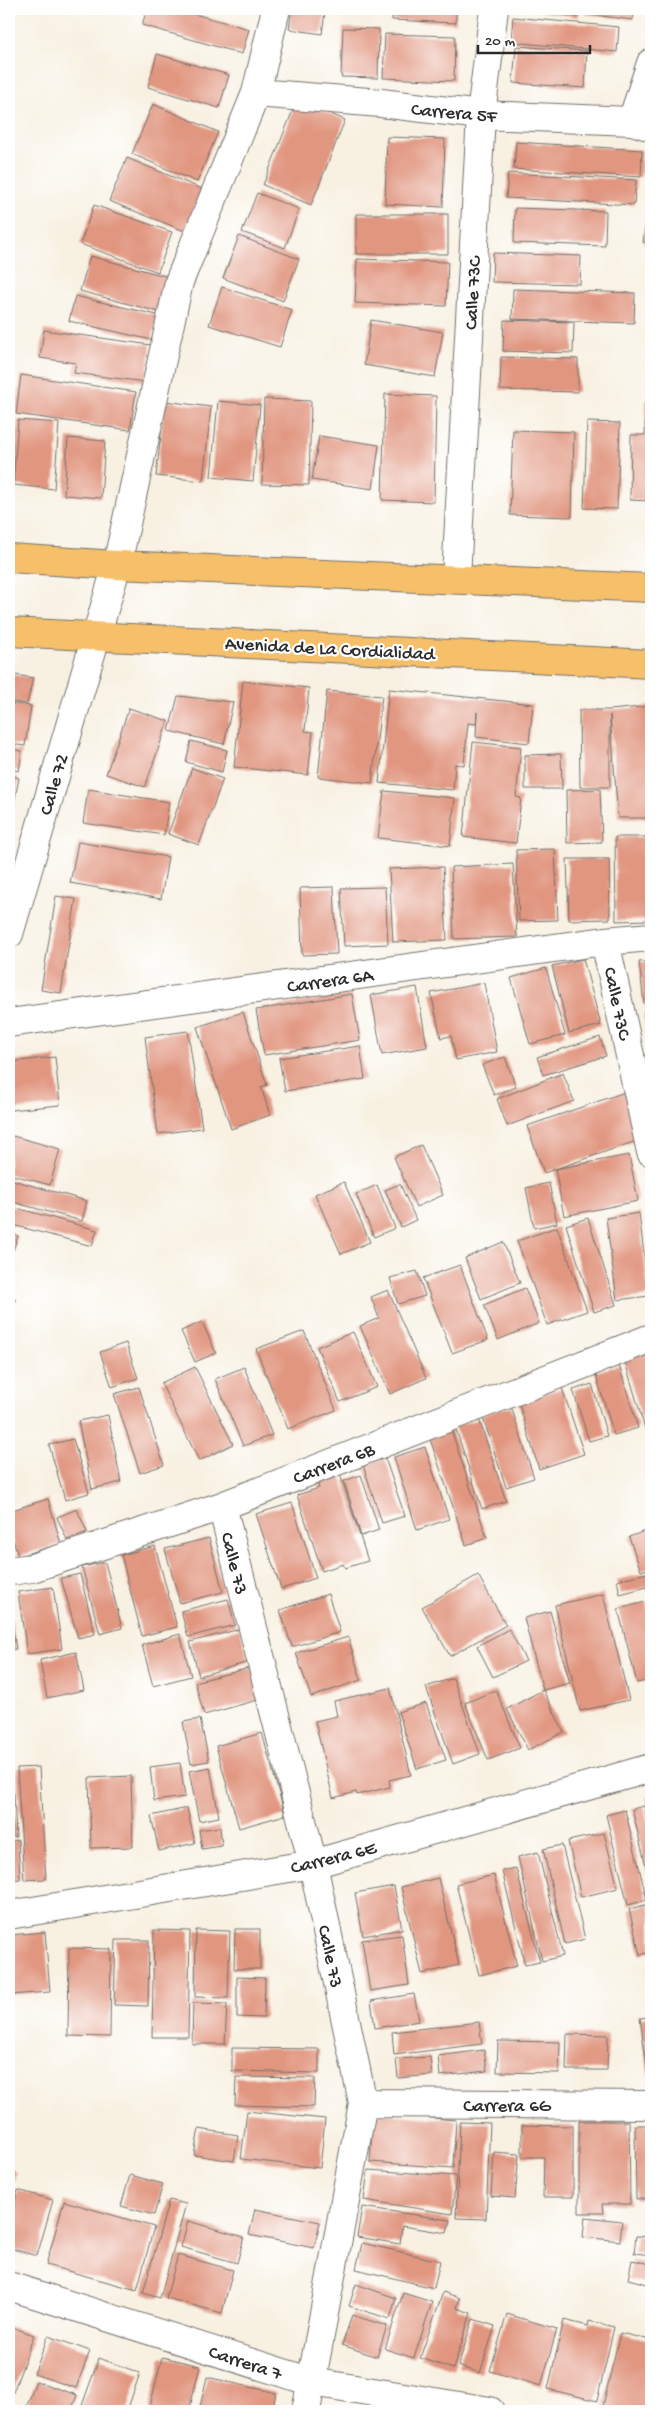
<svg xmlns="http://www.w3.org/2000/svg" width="660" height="2420" viewBox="0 0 660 2420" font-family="'Gochi Hand',sans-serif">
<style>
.building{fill:#e19680}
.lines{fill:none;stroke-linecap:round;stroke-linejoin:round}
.minor-casing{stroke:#73706b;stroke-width:30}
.major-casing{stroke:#73706b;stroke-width:30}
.minor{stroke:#fff;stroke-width:28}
.major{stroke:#f6c06b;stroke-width:28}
.labels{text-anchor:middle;stroke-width:4.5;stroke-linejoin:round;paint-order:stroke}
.street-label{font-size:19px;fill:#2b2b2b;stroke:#fff}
</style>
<rect width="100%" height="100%" fill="#fff"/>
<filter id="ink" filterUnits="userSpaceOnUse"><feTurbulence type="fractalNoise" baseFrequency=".02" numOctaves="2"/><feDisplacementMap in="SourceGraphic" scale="10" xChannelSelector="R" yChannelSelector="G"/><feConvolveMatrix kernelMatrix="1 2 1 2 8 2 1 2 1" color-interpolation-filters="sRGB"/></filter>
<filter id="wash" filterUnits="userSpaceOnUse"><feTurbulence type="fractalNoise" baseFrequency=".0096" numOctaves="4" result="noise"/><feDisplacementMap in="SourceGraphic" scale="20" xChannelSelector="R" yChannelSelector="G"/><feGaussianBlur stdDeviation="1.12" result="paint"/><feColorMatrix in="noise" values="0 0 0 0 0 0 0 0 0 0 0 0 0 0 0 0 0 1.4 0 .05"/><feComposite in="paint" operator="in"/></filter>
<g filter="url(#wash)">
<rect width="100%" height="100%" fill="#f8f1e2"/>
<g id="blocks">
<!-- building -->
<path class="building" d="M147,9h29l73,20 -7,25 -100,-29z
M292,9l33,3 -3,22 -33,-5z
M392,9h64v14l-64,-3z
M525,9h54l-1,8z
M585,9h49l-1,11 -48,-6z
M513,17l106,10 -2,25 -106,-10z
M343,28l36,1 -1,49 -37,-1z
M385,34l70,2 -1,45 -71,-3z
M516,46l71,5 -2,37 -72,-5z
M157,54l72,21 -10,33 -71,-21z
M297,100l48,20 -34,85 -48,-20z
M153,104l65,28 -21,50 -65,-28z
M387,137l58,2 -2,68 -58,-3z
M516,142l126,8 -1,27 -127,-8z
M127,158l75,31 -17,42 -76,-30z
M508,173l128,7 -2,25 -128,-7z
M257,193l42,16 -14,39 -43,-16z
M650,193h1v50l-8,-1z
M94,205l78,27 -14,40 -78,-28z
M515,208l91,3 -1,35 -91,-3z
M356,214h92v40h-92z
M239,236l60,23 -16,42 -60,-23z
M493,253l88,3 -1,28 -88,-2z
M90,256l79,21 -10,35 -79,-21z
M357,259l91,3 -2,44 -91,-3z
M222,287l70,23 -12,37 -71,-22z
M513,289l122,4 -1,30 -122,-4z
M75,296l82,19 -5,25 -83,-19z
M371,320l72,12 -8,45 -71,-12z
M504,320l70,2 -1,31 -70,-2z
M44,330l107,15 -5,37 -72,-9 2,-10 -36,-5z
M501,357l77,2v33l-78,-2z
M21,375l115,17 -6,38 -114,-16z
M385,394l51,2 -2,106 -52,-2z
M264,399l47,2 -2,84 -47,-1z
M646,400h5v101l-21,-1 1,-65h14z
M165,401l46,6 -8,74 -47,-5z
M218,401l42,4 -7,76 -42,-4z
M18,420l41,3 -5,66 -41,-4z
M587,422l33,1 -3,86 -33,-1z
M513,430l61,2 -2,85 -62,-2z
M319,436l60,9 -6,44 -61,-9z
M68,438l37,3 -4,57 -37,-3z
M9,674l24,4 -6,26 -18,-3z
M243,681l66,7 -4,43 8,1 -5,43 -74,-8z
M389,689l144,15 -4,39 -53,-6 1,-25 -1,12 -8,-1 -4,42 -9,-1 -2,26 -74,-7z
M327,691l55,5 -10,87 -54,-6z
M178,696l55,6 -9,42 -55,-13z
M9,703l22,3 -6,40 -16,-2z
M651,706v112h-33l-8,-103v72h-30l-1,-77h31z
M129,708l39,13 -23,66 -39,-13z
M191,741l36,9 -5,22 -36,-10z
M473,742l48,5 -5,50 5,1 -5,45 -53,-6z
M9,749l13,2 -3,20 -10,-2z
M561,754l1,35h-37v-34z
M192,768l31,11 -24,66 -31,-11z
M9,775l10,3 -9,45h-1z
M88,789l81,13 -5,33 -81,-12z
M600,789l2,53 -35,1 -1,-53z
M384,791l71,7 -5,48 -72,-8z
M615,837h36v83l-35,1z
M78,842l90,15 -7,42 -91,-16z
M555,849l3,71 -39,1 -3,-71z
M567,859h42l1,60 -41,1z
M513,864l4,73 -63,2 -3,-72z
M443,867l4,73 -54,2 -4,-73z
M334,887l3,67 -35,1 -2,-67z
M385,887l3,57 -44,2 -3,-58z
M56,896l20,3 -15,94 -20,-3z
M583,959l18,66 -32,8 -17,-67z
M651,961v43h-7l-5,-42z
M546,968l19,67 -35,9 -19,-66z
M484,983l13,69 -41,8 -5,-24 -10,2 -10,-45z
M417,987l10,60 -45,8 -11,-60z
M352,994l8,46 -96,15 -8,-45z
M243,1012l24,73 -6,2 9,28 -39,14 -34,-102z
M644,1014h7v25h-4z
M188,1031l14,97 -44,6 -13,-97z
M600,1037l6,19 -63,19 -6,-18z
M360,1046l5,33 -80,12 -6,-33z
M55,1057l5,48 -49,5 -2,-6v-42z
M505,1057l11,30 -22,8 -12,-30z
M563,1073l11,28 -67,25 -10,-27z
M625,1092l17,47 -98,34 -17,-47z
M9,1135l51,14 -10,36 -41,-11z
M421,1145l22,50 -27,12 -22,-50z
M629,1155l9,46 -74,15 -9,-47z
M9,1179l78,22 -5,20 -73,-20z
M344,1182l26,60 -29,12 -26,-60z
M549,1183l8,40 -23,5 -8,-40z
M400,1184l16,36 -15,7 -16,-37z
M377,1185l18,43 -21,9 -18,-43z
M9,1206l88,24 -5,16 -83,-22z
M639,1213l10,83 -32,4 -11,-82z
M588,1218l28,87 -22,7 -28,-87z
M557,1227l30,84 -40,14 -30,-84z
M9,1232l9,4 -5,15 -4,-2z
M503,1242l17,41 -39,16 -16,-41z
M460,1265l28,75 -36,13 -29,-75z
M417,1271l8,25 -27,8 -8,-26z
M525,1288l14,35 -41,17 -14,-35z
M388,1290l38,88 -36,16 -30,-68 19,-8 -8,-21z
M9,1298l7,2 -7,18z
M202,1322l14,31 -21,9 -14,-31z
M304,1331l32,79 -48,19 -32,-80z
M353,1332l24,55 -37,15 -23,-55z
M126,1343l12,35 -26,9 -12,-35z
M651,1347v80l-6,2 -22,-74z
M619,1365l19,63 -24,7 -19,-63z
M195,1367l38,77 -34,17 -38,-78z
M244,1367l28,68 -29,11 -28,-67z
M592,1384l15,52 -18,5 -16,-51z
M139,1387l25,78 -24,8 -26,-79z
M562,1388l22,66 -45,15 -21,-68z
M511,1406l23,72 -28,9 -24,-72z
M108,1415l13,67 -29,7 -14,-68z
M479,1419l27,82 -24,8 -27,-83z
M451,1429l36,109 -21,7 -37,-109z
M73,1439l16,54 -24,7 -16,-55z
M425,1447l24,72 -32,11 -23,-73z
M385,1458l20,58 -23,7 -19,-58z
M340,1474l28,87 -23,7 -2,-4 -21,7 -25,-76 22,-7 -2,-6z
M361,1475l18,55 -18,6 -17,-55z
M48,1499l13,45 -43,12 -9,-30v-15z
M292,1503l24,75 -35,11 -25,-75z
M77,1509l10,23 -20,8 -10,-23z
M651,1529v39l-10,3 -12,-34z
M209,1538l14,54 -43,11 -15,-54z
M155,1546l22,81 -35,9 -21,-81z
M105,1562l17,66 -22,6 -18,-67z
M651,1572v14l-31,8 -3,-14z
M80,1574l15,60 -17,4 -17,-60z
M478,1575l28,50 -56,31 -28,-49z
M53,1587l9,62 -35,5 -9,-62z
M328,1594l12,38 -48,15 -12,-37z
M603,1594l26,106 -49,11 -25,-106z
M228,1599l7,26 -47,12 -7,-26z
M646,1602l5,22v56l-14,3 -19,-74z
M9,1604l7,45 -7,1z
M550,1611l20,72 -27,7 -19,-72z
M240,1629l9,33 -50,14 -9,-34z
M509,1629l17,32 -33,16 -16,-31z
M180,1634l11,42 -38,10 -11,-41z
M348,1637l13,43 -50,17 -15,-44z
M76,1652l8,38 -37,8 -7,-38z
M253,1667l8,32 -57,16 -9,-33z
M453,1678l27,76 -27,10 -27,-77z
M390,1688l21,87 -22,5 1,7 -33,8 -1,-3 -23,6 -18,-77 22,-5 -3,-15z
M496,1690l24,58 -32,12 -23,-57z
M543,1690l21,42 -36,18 -21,-41z
M426,1703l20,57 -29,9 -19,-57z
M200,1719l9,42 -18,3 -8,-42z
M262,1733l23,82 -46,13 -23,-82z
M180,1763l5,34 -31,4 -4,-34z
M39,1767l7,112 -22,1 -7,-112z
M210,1767l9,50 -20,4 -10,-50z
M131,1776l2,71 -42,1 -2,-70z
M14,1793l2,44h-7v-43z
M651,1796v19l-5,-18z
M644,1806l7,30v51l-19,-78z
M187,1808l8,35 -36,8 -8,-35z
M625,1810l22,90 -19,5 -22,-90z
M220,1827l2,19 -20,3 -3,-19z
M604,1833l14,55 -37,9 -13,-56z
M18,1840l2,39 -11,1v-39z
M562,1845l23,94 -20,5 -22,-95z
M538,1852l25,104 -21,5 -24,-104z
M516,1868l24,94 -15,3 -23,-94z
M494,1875l23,91 -38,9 -23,-91z
M438,1878l21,87 -37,9 -21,-87z
M394,1886l8,43 -39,7 -8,-43z
M649,1904l2,11v37l-11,3 -11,-46z
M235,1929h25v40h-26z
M154,1930l36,1 -2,106h-36z
M196,1930l34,1 -2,67 -33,-1z
M45,1932l5,60 -41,3v-60z
M402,1935l7,50 -39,6 -8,-51z
M116,1940h33l-1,66 -34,-1z
M69,1948l42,1 -1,88 -42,-1z
M237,1977l28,1 -1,40 -27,-1z
M414,1994l5,27 -44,7 -4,-27z
M193,2003l34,1 -2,40h-33z
M651,2017v57l-3,1 -8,-57z
M479,2022l3,22 -88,11 -2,-23z
M567,2034l41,1 -1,35h-41z
M498,2041l62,1 -1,31 -62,-1z
M232,2048l87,1v24l-87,-2z
M484,2050l3,21 -47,5 -2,-20z
M430,2057l2,18 -34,3 -2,-19z
M236,2077l79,1 -1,29 -79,-2z
M247,2111l78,8 -5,49 -79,-9z
M373,2113l83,7 -3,48 -83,-6z
M579,2121h50l1,83h-28l1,9h-24z
M460,2122l30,1 -4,96 -30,-1z
M522,2125l51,1v71h-30l1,-40h-22z
M635,2125h16v74h-15z
M199,2129l39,6 -4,26 -40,-6z
M494,2152l25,2 -4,44 -24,-2z
M9,2170l7,2 -7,24z
M368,2170l88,6 -4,38 -88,-14z
M130,2175l33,9 -9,31 -33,-9z
M18,2190l35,10 -16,56 -28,-8v-22z
M169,2200l17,4 -26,94 -17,-5z
M64,2201l90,26 -17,63 -91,-25z
M362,2207l88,13 -3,13 -45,-7 -2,18 -43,-7z
M255,2209l65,13 -6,26 -65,-13z
M585,2217l37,4 -2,20 -37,-4z
M188,2221l56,16 -7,26 -56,-16z
M636,2236l15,1v18l-17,-2z
M362,2243l78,18 -6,27 -78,-19z
M178,2255l55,15 -11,43 -56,-15z
M632,2260l19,4v21l-23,-6z
M356,2284l40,14 -6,21 -41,-13z
M443,2292l17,6 -3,10 14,5 -18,56 -33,-11z
M403,2293l29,9 -18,56 -29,-9z
M507,2314l50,15 -16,57 -51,-15z
M352,2315l35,11 -10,31 -35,-12z
M473,2319l22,7 -15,47 -22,-7z
M564,2320l24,6 1,-5 25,6 -17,74 -49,-12z
M9,2326l25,9 -23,63 -2,-1z
M620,2333l31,7v71h-24l-24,-5z
M48,2336l42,15 -14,37 -42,-14z
M162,2357l38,9 -11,45h-40z
M99,2358l41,15 -13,38h-47z
M207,2377l69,16 -4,18h-73z
M36,2381l41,14 -6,16h-46z"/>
</g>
</g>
<g filter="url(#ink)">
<use href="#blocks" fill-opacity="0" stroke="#73706b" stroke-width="1"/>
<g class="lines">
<!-- minor casing -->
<g class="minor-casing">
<path id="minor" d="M256,93l125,10 100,12 151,6 19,6
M632,121l19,-58
M456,578l25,-463 13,-106
M9,934l108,-369 62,-283 77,-189 20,-84
M605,941l46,211
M9,1023l596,-82 46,-4
M222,1506l91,358 50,239 -57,308
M9,1571l23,-3 190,-62 429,-168
M9,1915l304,-51 338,-96
M363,2103l288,2
M9,2286l303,96 178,29"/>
</g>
<!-- major casing -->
<g class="major-casing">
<path id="major" d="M9,558l108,7 534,23
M9,632l642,32"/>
</g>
<!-- minor -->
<use href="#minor" class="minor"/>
<!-- major -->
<use href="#major" class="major"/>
</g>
</g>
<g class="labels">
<!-- street labels -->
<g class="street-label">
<text transform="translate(454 111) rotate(5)" y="7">Carrera 5F</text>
<text transform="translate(471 293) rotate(-87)" y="7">Calle 73C</text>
<text transform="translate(330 647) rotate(3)" y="7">Avenida de La Cordialidad</text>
<text transform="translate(52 784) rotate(-74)" y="7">Calle 72</text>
<text transform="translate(330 979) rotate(-8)" y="7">Carrera 6A</text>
<text transform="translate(619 1003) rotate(78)" y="7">Calle 73C</text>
<text transform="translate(333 1462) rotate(-21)" y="7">Carrera 6B</text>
<text transform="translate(236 1563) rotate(76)" y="7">Calle 73</text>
<text transform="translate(333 1856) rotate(-14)" y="7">Carrera 6E</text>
<text transform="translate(332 1956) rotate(78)" y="7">Calle 73</text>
<text x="507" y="2111">Carrera 6G</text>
<text transform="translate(246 2361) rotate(18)" y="7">Carrera 7</text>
</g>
</g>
<!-- margin -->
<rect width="660" height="2420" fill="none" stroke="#fff" stroke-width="30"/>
<!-- scale -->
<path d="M478 45v8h112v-8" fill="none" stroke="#2b2b2b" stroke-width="2.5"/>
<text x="485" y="45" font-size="15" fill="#2b2b2b" stroke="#ffffff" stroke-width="4" paint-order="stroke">20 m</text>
</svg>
